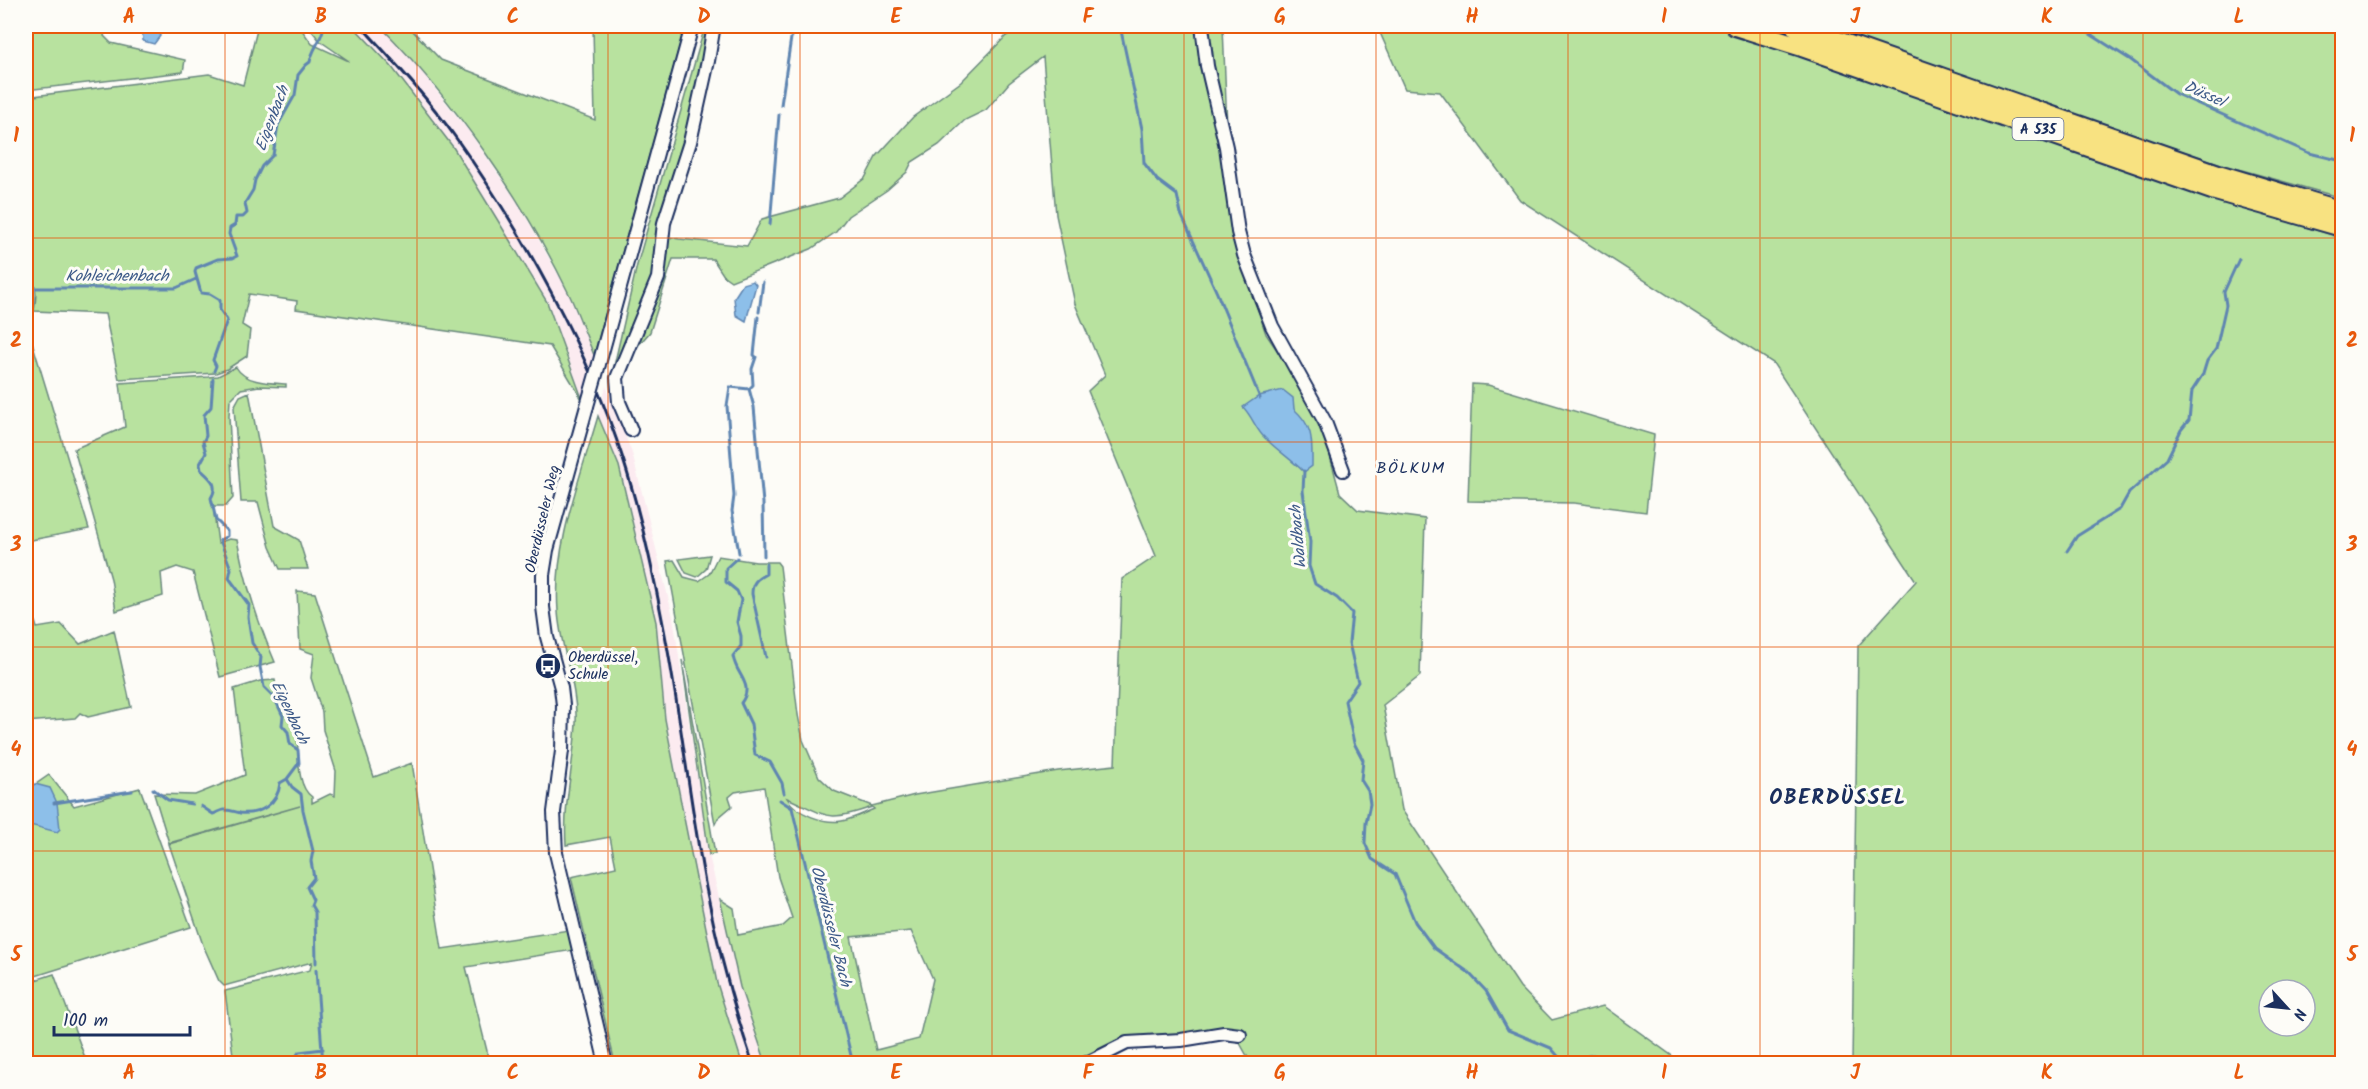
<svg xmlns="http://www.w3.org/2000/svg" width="2368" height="1089" viewBox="0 0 2368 1089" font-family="Kalam,sans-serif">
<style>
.built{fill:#fcebf0}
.green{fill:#b8e29f;stroke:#6a887e;stroke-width:1.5;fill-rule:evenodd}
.water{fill:#8dbfe9;stroke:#5f85b1;stroke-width:1.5}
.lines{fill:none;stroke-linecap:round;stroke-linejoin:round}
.stream{stroke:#5f85b1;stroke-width:3}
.minor-casing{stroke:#1b2f5e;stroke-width:16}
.highway-casing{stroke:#1b2f5e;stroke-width:22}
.minor{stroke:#fdfcf7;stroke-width:12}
.highway{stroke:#f8e281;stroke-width:18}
.rail{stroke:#1b2f5e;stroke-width:3}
.minor-bridge-casing{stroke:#1b2f5e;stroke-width:16;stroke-linecap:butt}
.minor-bridge{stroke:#fdfcf7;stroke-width:12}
.grid{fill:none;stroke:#e8590c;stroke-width:1.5;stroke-opacity:0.55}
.labels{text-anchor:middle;stroke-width:6;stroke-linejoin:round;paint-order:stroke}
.shield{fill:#fdfcf7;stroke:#5f6c8c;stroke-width:1.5}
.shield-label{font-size:14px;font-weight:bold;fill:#1b2f5e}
.street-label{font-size:15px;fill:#1b2f5e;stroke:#fdfcf7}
.poi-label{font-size:15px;fill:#1b2f5e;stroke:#fdfcf7;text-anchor:start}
.water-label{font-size:16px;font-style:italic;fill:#3d5a88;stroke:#fdfcf7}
.neighbourhood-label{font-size:16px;letter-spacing:1.5px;fill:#1b2f5e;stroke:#fdfcf7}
.district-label{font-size:21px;font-weight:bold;letter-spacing:1.5px;fill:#1b2f5e;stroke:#fdfcf7}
.neatline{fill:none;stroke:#e8590c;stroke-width:2}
.grid-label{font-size:20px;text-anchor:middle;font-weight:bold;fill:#e8590c}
</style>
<rect width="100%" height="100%" fill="#fdfcf7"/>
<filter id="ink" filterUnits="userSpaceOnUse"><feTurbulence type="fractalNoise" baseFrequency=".0167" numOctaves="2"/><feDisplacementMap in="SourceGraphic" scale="12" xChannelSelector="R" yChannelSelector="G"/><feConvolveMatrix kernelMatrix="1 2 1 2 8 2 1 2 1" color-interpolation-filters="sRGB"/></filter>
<g filter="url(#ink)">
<!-- built -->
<path class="built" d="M353,26h27l22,21 68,86 48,70 50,89 26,63 -11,46 -36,-99 -94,-155 -62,-81z
M606,386l26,67 41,164 36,238 31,132 26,76h-24l-25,-80 -52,-264 -9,-97 -37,-156 -21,-50z"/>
<!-- green -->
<path class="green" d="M26,26h81l-3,10 7,7 74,17 -2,12 -157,18z
M258,26h41l13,18 37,17 -29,-20 -12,-15h45l38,40 62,81 47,77 47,78 36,99 -33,-55 -254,-37 1,-8 -48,-7 -7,31 8,5 -3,26 -20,13 -11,4 -97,6 -14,-65 -71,-3c2,-12 4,-22 -3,-33l-5,-103v-78l183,-23 34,11z
M380,26h28l33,34 154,60 -2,-94h92l-91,329c-9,-21 -16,-43 -26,-63 -45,-93 -115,-193 -188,-266z
M705,26h52l-1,5 -35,-5 -65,209 23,4 68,7 15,-27 77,-21 26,-20 11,-21 37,-40 48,-35 45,-46 17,-10h200l8,204 35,104 33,49h11l30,110 18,17 67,9 -5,157 -37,29 19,105 118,177 32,33 51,-14 79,57h-431l-15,-27 -100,8 -46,19h-324l-26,-76 -20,-88 14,9 4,27 45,-9 9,-8 -14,-41 -14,-90 -29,5 -6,5 3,9 -14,12 -3,6 -48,-263 7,-1 10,17 15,4 10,-7 9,-18 38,6h21l3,4 18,149 5,25 16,37 15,14 38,15 43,-11 143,-24 57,-6 7,-186 34,-23 -68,-165 17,-16 -30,-71 -19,-89 -13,-158 -34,26 -23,27 -21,10 -26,25 -27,17 -5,10 -20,18 -39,26 -12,16 -25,17 -80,32 -7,-5 -11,-17h-40l-23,73 -38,43 25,-110zM787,798c42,18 38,25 85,9l2,2c-10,4 -21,10 -32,12 -18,3 -46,-7 -55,-23zM911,931l22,48 -14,60 -43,11 -25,-113z
M1377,26h333l32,9 461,161 139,42v825h-490l6,-417 58,-65 -143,-218 -253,-163 -80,-108 -35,-3zM2269,990h36v36h-36z
M1812,26h530v172l-118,-33z
M26,322l63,207 -63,12z
M236,367c9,16 34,16 50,17v3l-27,-1 -18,3 -11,11 -1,16 4,82 -7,8h-13l5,37 11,-4 8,1c8,42 21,83 38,122l-55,15 -27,-105 -16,-5 -16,6 2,23 -47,15 -5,-32 -37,-130 51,-22 -5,-44 88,-6 10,-1z
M1472,384l16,1 166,50 -8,77 -72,-9 -106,-2z
M249,392l25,134 25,14 9,29h-28l-10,-22 -12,-45h-17l-7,-95 6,-11z
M598,416l21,50 37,156 9,97 20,104 32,160 25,80h-127l-44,-186 45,-10 -6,-30 -44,8c-3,-41 8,-81 10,-122 2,-38 -16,-74 -18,-112 -5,-65 22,-132 40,-195z
M710,555l-4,14 -9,8 -11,-4 -7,-14z
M297,591l18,2 59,184 38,-14 30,186 127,-19 5,20 -108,17 24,96h-256l-9,-72 85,-21 2,-8 -88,24 -5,-5 -16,-36 -34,-101 131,-38 -131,37 -15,-49 41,1 50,-20 -11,-86 26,-8 15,-1c1,6 1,13 3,18 8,14 17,22 19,37 2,18 -1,51 15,62v6l18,-9 5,2 1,-25 -13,-41 -1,-18 -11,-34 3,-24 -14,-5z
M34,618l3,10 24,-4 19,20 34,-14 17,77 -43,10 -8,-4 -5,5 -49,4v-102z
M682,660l33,194 -6,1z
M49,775l25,31 66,-18 51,139 -165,52v-188z
M54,974l33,89h-61v-80z"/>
<!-- water -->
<path class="water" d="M142,26h16l2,10 -6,8 -11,-3z
M753,281l3,4 -10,36 -10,-6 -2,-17 9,-14z
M1283,390l10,8 1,11c20,18 18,32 18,57l-8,6c-12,-12 -26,-21 -39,-34 -9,-8 -13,-22 -22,-31l16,-11z
M35,784l15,4 7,15 3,26 -3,3 -31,-8v-35z"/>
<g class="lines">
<!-- stream -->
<path class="stream" d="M1120,26l22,103 2,34 13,17 20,15 4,19 36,79 43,105
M2049,26l11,3
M2070,28l9,-1 52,33 45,34 133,59 33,8
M781,105l10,-67
M770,225l9,-110
M36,288h140l20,-9
M759,312l4,-30
M214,371l2,-5 -3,-6 14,-40 -7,-10v-10l-10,-6 -9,-1 -6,-21 1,-4 22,-9 15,-1 4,-2 -8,-22 1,-6 5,-3 1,-8h7l4,-4 -2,-10 8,-13 2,-10 7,-14 11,-11 5,-30 17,-30 3,-20 8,-10 4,-3c2,-12 10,-20 13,-32
M213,379l-2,28 -7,8 2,21 -3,6 3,11 -6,11 1,6c10,9 18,15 10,28l5,22 11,11v5l-7,4 11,29 -2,9 20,27 -1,12 4,26 9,14 -1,10 4,20 10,10 9,19 -1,9 6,7 2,12 8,6 1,13 -12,16 5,8 9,7 2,16 10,41 -2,10 3,17 -7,9 6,13 -2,5 4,7 1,51
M749,389l5,18 9,96 1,53
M749,389l4,-4 -1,-16 4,-12 -2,-2 4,-38
M1304,471l-1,20 7,51 -1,24 6,18 22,14 15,15 -3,30 9,39 -13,19 9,42 9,17 -2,20 7,11 2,13 -4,19 -1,20 7,16 23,15 20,48 19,26 34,24 18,19 22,39 43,18 12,14 30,-7 26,9
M2067,551l10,-15 43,-27 9,-16 38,-34 14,-29 8,-10 3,-29 11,-17 4,-13 9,-12 10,-44 -2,-13 15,-33
M739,553l-7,-42 2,-15 -7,-90 3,-19 19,2
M737,558l-11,10v14l11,9 4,9 -4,22 4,14v10l-8,10c3,20 22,28 8,47l10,21 4,31 15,7 12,21 2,10
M766,564v10c-10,5 -14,9 -14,20l14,63
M153,789l15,11 24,4
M780,800l12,8 61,256
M54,803l78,-12
M201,806l12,8c4,-1 9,-5 13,-4 5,0 9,2 14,3 20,2 38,-9 40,-30l7,-4
M316,970l7,94
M291,1064l8,-12 24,-3"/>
<!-- minor casing -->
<g class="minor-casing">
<path id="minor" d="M1202,26l5,40 19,81 12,85 6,23 28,71 53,96 18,48
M599,364l93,-338
M587,406l-40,144 -4,25v32l4,30 14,51 2,17 -1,46 -8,61 2,41 50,211
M631,430l-12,-28 -2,-24 41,-100 6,-55 26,-81 18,-81 5,-30 -1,-5
M1085,1064l42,-21 54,-3 43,-7 16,2"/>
</g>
<!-- highway casing -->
<g class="highway-casing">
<path id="highway" d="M1735,26l67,21 410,143 130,37
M1795,26l426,149 121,36"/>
</g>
<!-- minor -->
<use href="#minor" class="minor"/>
<!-- highway -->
<use href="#highway" class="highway"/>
<!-- rail -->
<path class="rail" d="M361,26c33,36 67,72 95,112 67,94 132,212 167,321 17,53 29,107 39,160 18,89 27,180 44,269 12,60 27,118 47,176"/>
<!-- minor-bridge casing -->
<g class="minor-bridge-casing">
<path id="minor-bridge" d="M587,406l12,-42"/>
</g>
<!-- minor-bridge -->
<use href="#minor-bridge" class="minor-bridge"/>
</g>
</g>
<!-- grid -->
<path class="grid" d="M225,26v1038M417,26v1038M608,26v1038M800,26v1038M992,26v1038M1184,26v1038M1376,26v1038M1568,26v1038M1760,26v1038M1951,26v1038M2143,26v1038M26,238h2316M26,442h2316M26,647h2316M26,851h2316"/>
<!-- icons -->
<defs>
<g id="bus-disc" transform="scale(1.35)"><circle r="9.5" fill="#1b2f5e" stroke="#fdfcf7"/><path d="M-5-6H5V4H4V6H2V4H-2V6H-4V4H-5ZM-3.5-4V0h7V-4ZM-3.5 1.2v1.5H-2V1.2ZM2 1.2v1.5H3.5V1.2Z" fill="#fff"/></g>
</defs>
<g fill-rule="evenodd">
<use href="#bus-disc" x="548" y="666"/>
</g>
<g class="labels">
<!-- shield labels -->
<rect class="shield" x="2012.5" y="118" width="51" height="22" rx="4.5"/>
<g class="shield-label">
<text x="2038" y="134">A 535</text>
</g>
<!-- street labels -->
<g class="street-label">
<text transform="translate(542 519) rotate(-77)" y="5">Oberdüsseler Weg</text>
</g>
<!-- poi labels -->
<g class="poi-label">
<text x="568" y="662">Oberdüssel,<tspan x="568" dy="17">Schule</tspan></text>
</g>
<!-- water labels -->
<g class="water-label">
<text transform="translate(2205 93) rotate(24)" y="6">Düssel</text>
<text transform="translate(271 118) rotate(-69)" y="6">Eigenbach</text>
<text x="117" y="281">Kohleichenbach</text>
<text transform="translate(1297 537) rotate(-95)" y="6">Waldbach</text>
<text transform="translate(291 712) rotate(65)" y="6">Eigenbach</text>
<text transform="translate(832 926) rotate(76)" y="6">Oberdüsseler Bach</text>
</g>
<!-- neighbourhood labels -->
<g class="neighbourhood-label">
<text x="1411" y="473">BÖLKUM</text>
</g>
<!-- district labels -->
<g class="district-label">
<text x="1838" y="804">OBERDÜSSEL</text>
</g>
</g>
<!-- margin -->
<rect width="2368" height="1089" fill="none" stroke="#fdfcf7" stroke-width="66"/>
<!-- north arrow -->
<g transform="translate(2287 1008) rotate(117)"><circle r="28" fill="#fdfcf7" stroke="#a3aaba" stroke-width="1.5"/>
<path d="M0-4.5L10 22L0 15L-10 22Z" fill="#1b2f5e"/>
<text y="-9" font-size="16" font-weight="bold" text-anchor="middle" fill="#1b2f5e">N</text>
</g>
<!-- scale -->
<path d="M54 1026v9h136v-9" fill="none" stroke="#1b2f5e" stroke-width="3"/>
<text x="63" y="1026" font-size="18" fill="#1b2f5e" stroke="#fdfcf7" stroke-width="4.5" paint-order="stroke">100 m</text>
<rect x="33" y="33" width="2302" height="1023" class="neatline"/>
<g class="grid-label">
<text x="129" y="23">A</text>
<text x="321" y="23">B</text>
<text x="513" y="23">C</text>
<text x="704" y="23">D</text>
<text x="896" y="23">E</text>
<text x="1088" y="23">F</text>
<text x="1280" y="23">G</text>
<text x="1472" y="23">H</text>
<text x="1664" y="23">I</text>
<text x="1855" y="23">J</text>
<text x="2047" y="23">K</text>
<text x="2239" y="23">L</text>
<text x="16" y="142">1</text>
<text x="2352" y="142">1</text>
<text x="16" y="347">2</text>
<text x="2352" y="347">2</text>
<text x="16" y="551">3</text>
<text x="2352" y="551">3</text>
<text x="16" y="756">4</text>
<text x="2352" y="756">4</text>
<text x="16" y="961">5</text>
<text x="2352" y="961">5</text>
<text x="129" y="1079">A</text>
<text x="321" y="1079">B</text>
<text x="513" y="1079">C</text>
<text x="704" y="1079">D</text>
<text x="896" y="1079">E</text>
<text x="1088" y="1079">F</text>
<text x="1280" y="1079">G</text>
<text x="1472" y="1079">H</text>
<text x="1664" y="1079">I</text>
<text x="1855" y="1079">J</text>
<text x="2047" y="1079">K</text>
<text x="2239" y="1079">L</text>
</g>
</svg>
